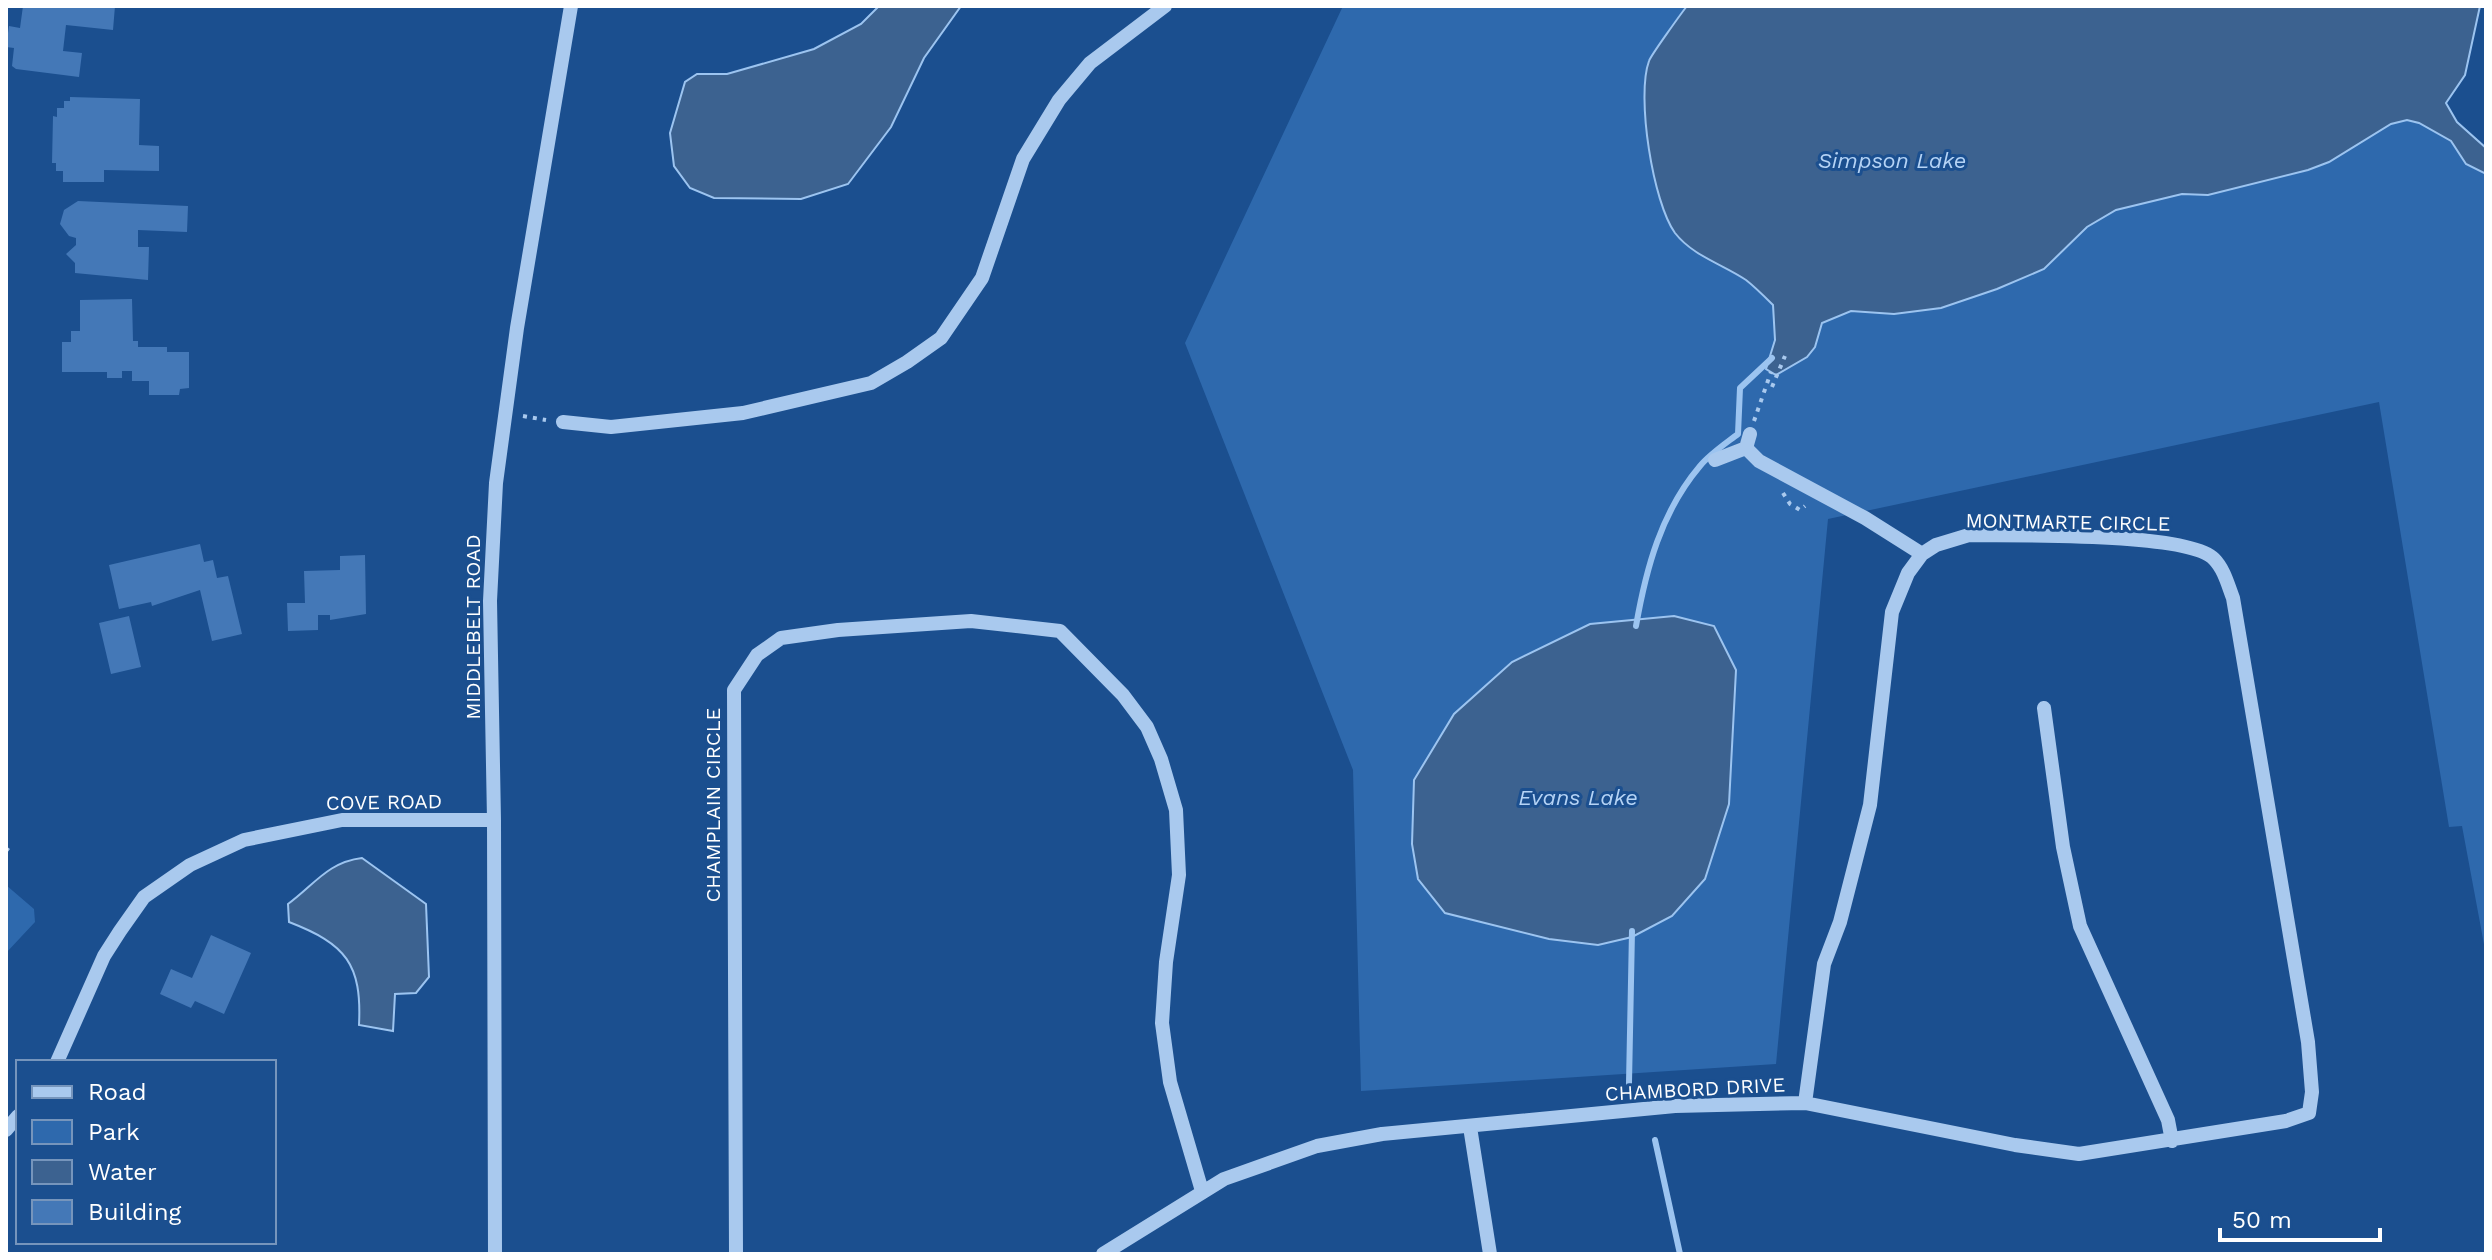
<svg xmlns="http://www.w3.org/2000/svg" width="2492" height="1260" viewBox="0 0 2492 1260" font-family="'Work Sans',sans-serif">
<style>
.green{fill:#2e69ad;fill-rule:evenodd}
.water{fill:#3c6290;stroke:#9cc4f0;stroke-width:2}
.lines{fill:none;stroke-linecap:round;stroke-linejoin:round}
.stream{stroke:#9cc4f0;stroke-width:6}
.building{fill:#4478b7}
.path{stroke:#a9c9ee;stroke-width:4;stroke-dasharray:4 6;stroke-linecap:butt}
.minor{stroke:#a9c9ee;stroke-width:14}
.labels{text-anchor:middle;stroke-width:6;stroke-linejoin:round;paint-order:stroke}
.street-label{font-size:20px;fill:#fff;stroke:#1b4f8f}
.water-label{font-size:22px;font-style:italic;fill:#b5d3f5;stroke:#1b4f8f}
</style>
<rect width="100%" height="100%" fill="#1b4f8f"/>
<!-- green -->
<path class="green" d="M1343,6h344c-4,5 -35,49 -38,54 -15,40 8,164 43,190 25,19 61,26 80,54 10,14 3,38 0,54l27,3 16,-14 7,-25 29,-11 43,3 47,-6 56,-19 47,-20 43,-42 29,-17 66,-16 26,1 100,-25 21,-8 62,-38 16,-4 12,3 37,21 6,15 24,1v795l-24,-129 -13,1 -70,-425 -551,117 -52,545 -415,27 -8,-321 -168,-427zM1454,714l144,231 -49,-6 -104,-26 -33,-69 2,-64z
M6,885l28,24 1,13 -29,31z"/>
<!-- water -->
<path class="water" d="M879,6h82l-37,52 -33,69 -43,57 -47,15 -87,-1 -24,-10 -16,-22 -4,-33 15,-51 12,-8h30l87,-25 47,-25z
M1687,6h793l-15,69 -19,28 11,19 29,26v26l-20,-10 -15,-23 -32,-18 -12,-3 -16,4 -62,38 -21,8 -100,25 -26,-1 -66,16 -29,17 -43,42 -47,20 -56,19 -47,6 -43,-3 -29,12 -7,24 -8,10 -31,18 -10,-6 9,-29 -2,-35c-9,-9 -18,-18 -27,-25 -24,-16 -53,-24 -71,-47 -22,-30 -39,-137 -26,-172 2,-6 34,-50 38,-55z
M1674,616l40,10 22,44 -7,134 -24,75 -33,37 -40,21 -34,8 -49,-6 -104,-26 -27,-34 -6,-35 2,-64 40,-66 58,-52 78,-38z
M362,858l64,46 3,73 -13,16 -21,1 -2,37 -34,-6c3,-61 -13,-81 -70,-103l-1,-18c26,-19 40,-42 74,-46z"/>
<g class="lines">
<!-- stream -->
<path class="stream" d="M1636,626c10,-57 25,-114 64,-160 10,-12 25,-22 38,-32l2,-46 32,-30
M1629,1083l3,-152
M1655,1140l25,114"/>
</g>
<!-- building -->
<path class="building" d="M23,6h92l-2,24 -47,-5 -3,26 19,2 -3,24 -63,-8 -4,-3 2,-18 -8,-1 3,-21 11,2z
M70,97l70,2 -1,46 20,1v25l-55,-1v12h-41v-11h-7v-8h-4l1,-47 4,1v-9h7v-7h6z
M78,201l110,5 -1,26 -49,-2v17h11l-1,33 -73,-7v-10l-9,-9 10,-9v-7l-7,-2 -9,-12 4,-14z
M132,299l1,42h5v6h29v5h22v36l-9,1 -1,6h-30v-14h-17v-10h-10v7h-15v-6h-45v-30h9v-11h9v-31z
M200,544l4,18 9,-2 4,18 11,-2 14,58 -30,7 -12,-51 -48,16 -1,-4 -32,7 -10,-44z
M365,555l1,59 -36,6v-5h-12v15l-30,1 -1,-28h18l-1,-32 36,-1v-14z
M129,616l12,51 -30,7 -12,-51z
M211,935l40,18 -27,61 -29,-13 -4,7 -31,-14 11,-25 21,9z"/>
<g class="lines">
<!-- path -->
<path class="path" d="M1772,387l13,-31
M523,416l23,4
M1754,421l17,-49
M1783,493l7,11 10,6 5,-4
M6,851l5,-7"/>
<!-- minor -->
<path class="minor" d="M563,422l48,5 132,-14 128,-30 36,-21 34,-24 41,-60 41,-119 36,-59 31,-37 75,-57
M1750,434l-4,14 13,13 106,57 57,36
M1715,460l31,-12
M2044,708l19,139 17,79 88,194 4,21
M57,1062l47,-106 16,-25 24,-34 46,-32 54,-25 98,-20h152
M1470,1127l20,127
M6,1130l12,-14
M495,1254l-1,-434 -4,-219 6,-118 21,-155 54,-322
M736,1254l-2,-564 23,-35 24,-17 57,-8 133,-9 89,10 63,64 24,32 14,32 15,51 3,65 -13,87 -4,61 8,59 32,109
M1103,1254l121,-75 93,-33 65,-12 293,-28 130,-3 210,42 64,9 207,-33 23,-8 3,-21 -4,-50 -75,-444c-5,-13 -9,-29 -19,-39 -26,-27 -201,-23 -245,-24l-33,10 -14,9 -14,19 -16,39 -22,193 -30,117 -16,42 -19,139"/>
</g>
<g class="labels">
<!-- street labels -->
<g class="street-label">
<text transform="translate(2068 522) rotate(1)" y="7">MONTMARTE CIRCLE</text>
<text transform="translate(473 627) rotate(-90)" y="7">MIDDLEBELT ROAD</text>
<text transform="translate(384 802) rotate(-1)" y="7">COVE ROAD</text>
<text transform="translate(713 805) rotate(-90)" y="7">CHAMPLAIN CIRCLE</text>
<text transform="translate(1695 1089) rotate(-3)" y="7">CHAMBORD DRIVE</text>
</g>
<!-- water labels -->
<g class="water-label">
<text x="1892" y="168">Simpson Lake</text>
<text x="1578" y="805">Evans Lake</text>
</g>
</g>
<!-- border -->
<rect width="2492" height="1260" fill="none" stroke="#ffffff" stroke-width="16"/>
<!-- legend -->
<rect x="16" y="1060" width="260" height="184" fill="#1b4f8f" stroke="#7695bc" stroke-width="2"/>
<rect x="32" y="1086" width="40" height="12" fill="#a9c9ee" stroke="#7695bc" stroke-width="2"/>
<text x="88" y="1100" font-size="24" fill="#ffffff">Road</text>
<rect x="32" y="1120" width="40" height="24" fill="#2e69ad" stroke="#7695bc" stroke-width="2"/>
<text x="88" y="1140" font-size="24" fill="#ffffff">Park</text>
<rect x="32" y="1160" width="40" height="24" fill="#3c6290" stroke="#7695bc" stroke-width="2"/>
<text x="88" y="1180" font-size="24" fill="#ffffff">Water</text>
<rect x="32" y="1200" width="40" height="24" fill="#4478b7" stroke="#7695bc" stroke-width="2"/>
<text x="88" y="1220" font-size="24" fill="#ffffff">Building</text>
<!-- scale -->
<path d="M2220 1228v12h160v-12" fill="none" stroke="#ffffff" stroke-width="4"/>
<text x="2232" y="1228" font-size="24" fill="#ffffff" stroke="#1b4f8f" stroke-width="6" paint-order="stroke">50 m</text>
</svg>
